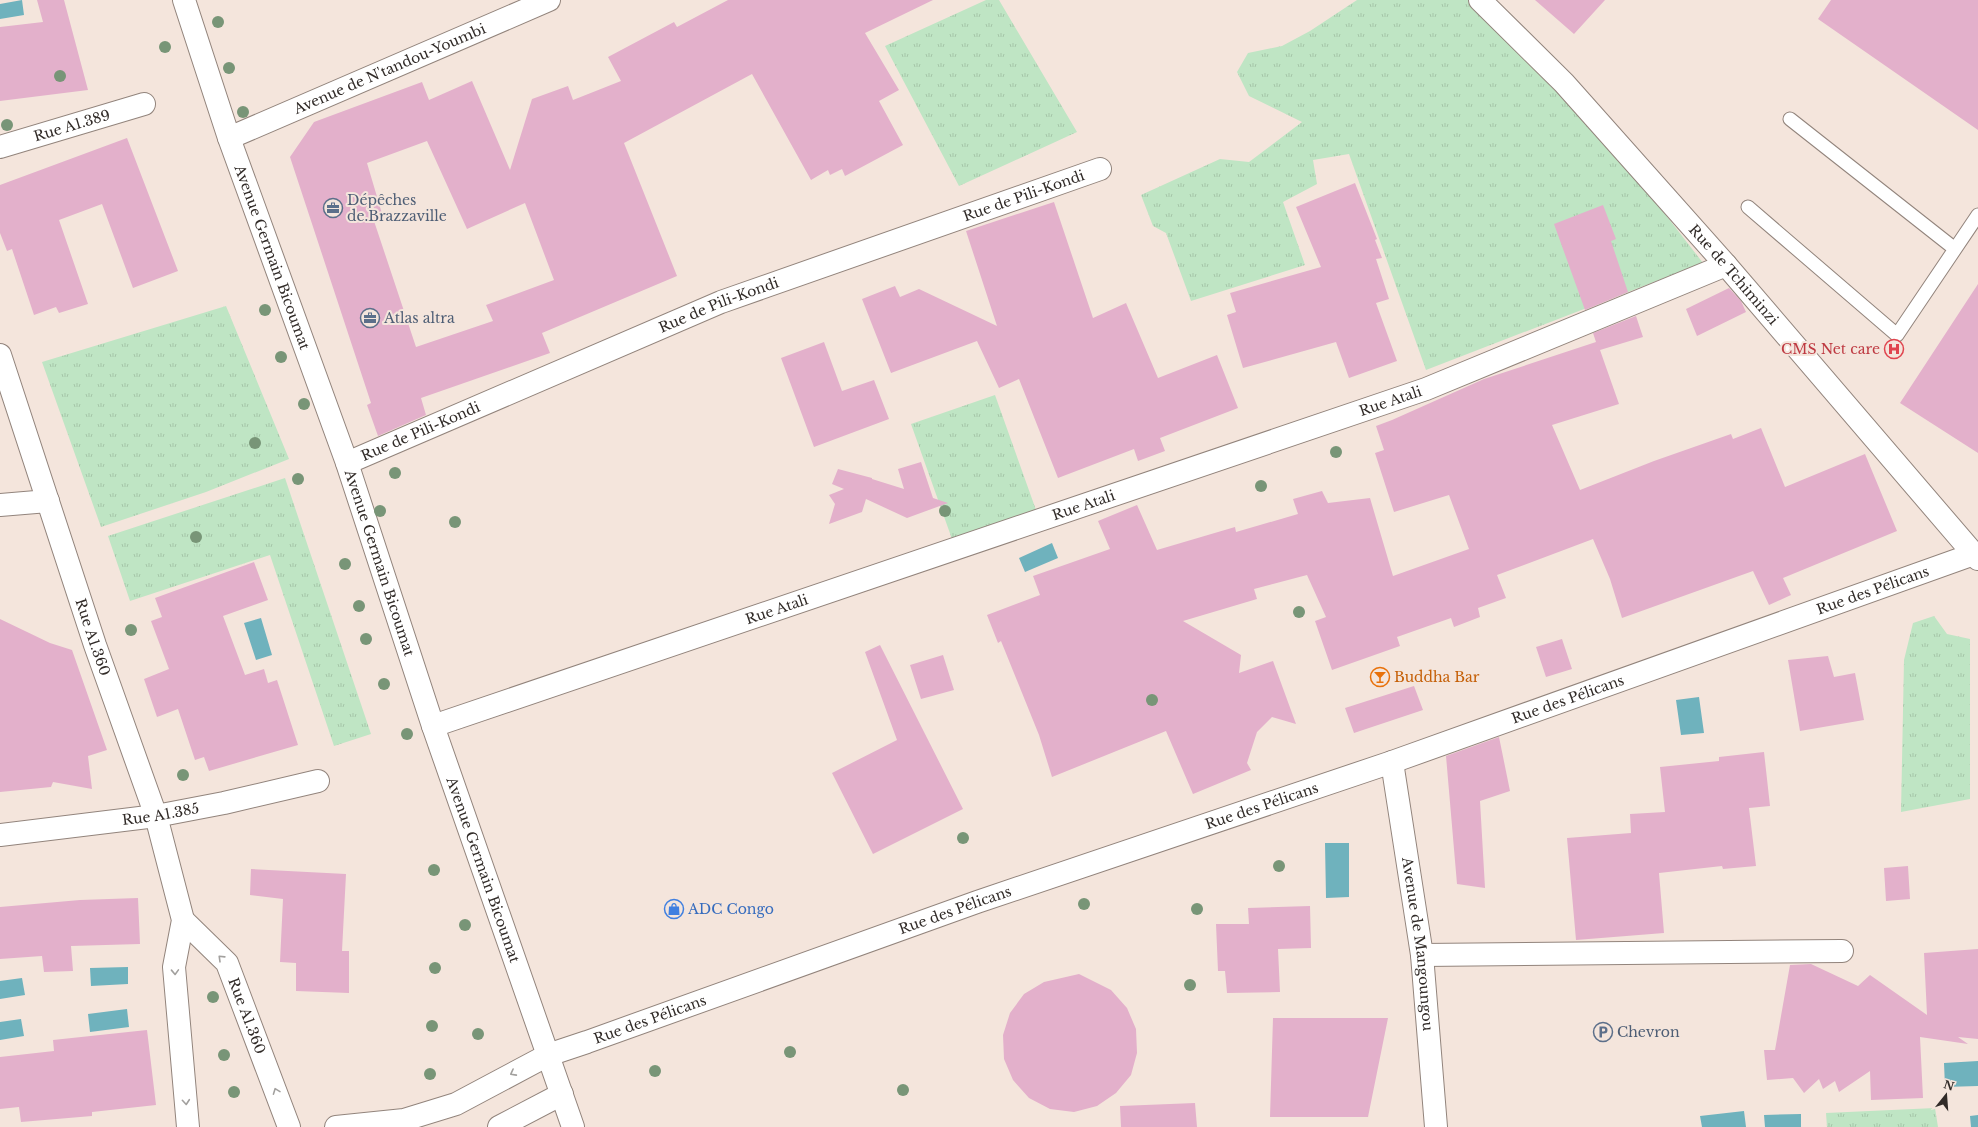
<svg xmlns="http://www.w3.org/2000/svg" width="1978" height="1127" viewBox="0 0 1978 1127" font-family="'Libre Baskerville',serif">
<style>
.grass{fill:url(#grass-tufts)}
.water{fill:#6fb2bd}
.building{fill:#e3b0cb;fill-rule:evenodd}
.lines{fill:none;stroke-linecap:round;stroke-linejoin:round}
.lane-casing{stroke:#92847c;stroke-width:15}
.street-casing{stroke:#92847c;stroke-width:24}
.secondary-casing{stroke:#92847c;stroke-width:24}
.lane{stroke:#fff;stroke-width:13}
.street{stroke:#fff;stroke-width:22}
.secondary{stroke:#fff;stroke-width:22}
.tree{fill:#789577}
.oneway{stroke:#a2a09e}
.labels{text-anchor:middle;stroke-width:4;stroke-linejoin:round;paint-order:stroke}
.street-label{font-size:14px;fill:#312b28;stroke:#f4e5dc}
.service-label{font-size:14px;fill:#4e5e75;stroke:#f4e5dc;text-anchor:start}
.health-label{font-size:14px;fill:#be3a42;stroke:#f4e5dc;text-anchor:end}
.food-label{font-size:14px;fill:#c56008;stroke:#f4e5dc;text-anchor:start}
.shop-label{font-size:14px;fill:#366cbe;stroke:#f4e5dc;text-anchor:start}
</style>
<defs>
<pattern id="grass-tufts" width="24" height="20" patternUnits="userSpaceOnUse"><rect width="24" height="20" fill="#bfe5c4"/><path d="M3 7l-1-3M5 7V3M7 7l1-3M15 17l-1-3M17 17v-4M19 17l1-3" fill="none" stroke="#a5c5a8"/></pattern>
</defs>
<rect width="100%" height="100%" fill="#f4e5dc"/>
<!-- grass -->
<path class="grass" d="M986,0h13l78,132 -118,54 -74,-140z
M1357,0h117l136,143 93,120 -277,107 -77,-216 -36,6 4,24 -34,18 22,63 -114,36 -25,-68 -13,-7 -12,-31 79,-36 29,3 53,-40 -53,-26 -12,-24 11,-19 34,-7 28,-15z
M226,306l63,153 -83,33 -105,35 -59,-165z
M995,395l41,115 -84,29 -41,-115z
M285,478l86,256 -37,12 -64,-191 -140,46 -22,-65z
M1934,616l13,18 23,5v160l-69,13 3,-152 9,-37z
M1935,1108l3,19h-111l-1,-14z"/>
<!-- water -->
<path class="water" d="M22,0l2,15 -24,4v-15z
M1052,543l6,15 -33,14 -6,-14z
M261,618l11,37 -16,5 -12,-37z
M1699,697l5,36 -23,2 -5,-35z
M1325,843h24v54l-23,1z
M128,967v17l-37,2 -1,-18z
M22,978l3,17 -25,4v-18z
M127,1009l2,18 -39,5 -2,-18z
M21,1019l3,17 -24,4v-18z
M1978,1061v25l-33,1 -1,-24z
M1744,1111l2,16h-44l-2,-11z
M1801,1114v13h-36l-1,-12z
M1978,1115v12h-7l-1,-11z"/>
<!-- building -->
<path class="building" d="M37,0h27l24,90 -88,11v-74l43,-5z
M728,0h205l-68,33 34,57 -20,11 24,44 -58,31 -3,-7 -12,6 -2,-5 -17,10 -59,-106 -128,69 53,133 -135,57 8,20 -129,45 5,17 -48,21 -11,-31 4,-2 -81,-246 24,-35 108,-40 7,18 43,-19 38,89 22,-71 36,-13 5,14 48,-19 -13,-24 66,-35 3,5zM427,141l40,88 58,-26 29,77 -68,25 7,16 -77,26 -42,-126 9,-4 -16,-54z
M1535,0h70l-31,34z
M1831,0h147v130l-160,-111z
M127,138l51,133 -45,17 -31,-84 -43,16 29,84 -29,9 -3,-6 -22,8 -22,-66 -5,2 -7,-18v-48z
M1355,183l22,56 -2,1 7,18 -6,1 13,40 -13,4 21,58 -48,17 -13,-36 -93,26 -16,-53 9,-3 -6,-19 91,-26 -25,-60z
M1054,202l39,116 33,-15 32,75 59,-23 21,53 -78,30 5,13 -27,10 -4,-12 -76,29 -39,-99 -20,9 -22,-47 -86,32 -29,-74 33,-13 5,11 19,-8 78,37 -31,-95z
M1603,205l13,34 -5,2 17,51 -43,18 -31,-86z
M1978,284v169l-78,-50z
M1729,288l12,13 5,11 -49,24 -11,-27z
M1636,316l7,21 -43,13 19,54 -67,21 28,65 74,-29 77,-27 2,5 28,-11 24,59 80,-33 32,77 -114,47 8,17 -22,10 -16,-34 -131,47 -12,-39 -17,-40 -96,36 9,23 -28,10 2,9 -26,10 -3,-9 -54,19 3,9 -68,24 -17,-49 11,-4 -19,-42 -53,14 3,10 -74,22 58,34 -2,18 34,-12 23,63 -24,-7 -15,15 -10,31 4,7 -58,24 -27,-63 -114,46 -13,-42 -38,-94 -3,2 -11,-28 53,-20 -7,-19 77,-27 -12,-28 39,-16 20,45 78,-23 1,5 62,-18 -5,-15 29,-8 6,12 42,-5 23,78 76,-27 -20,-54 -55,17 -19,-59 9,-3 -8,-24 16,-6 92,-41 112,-37 -3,-9z
M824,342l18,49 32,-11 15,39 -75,28 -33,-89z
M921,462l12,36 15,5 -41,15 -41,-19 -4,13 -33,12 6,-20 -6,-9 15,-6 -12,-5 6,-15 34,9v1l32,10 -6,-20z
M254,562l14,38 -45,16 22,59 19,-6 4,14 9,-3 21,65 -89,26 -5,-14 -9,3 -17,-51 -21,8 -13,-38 25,-10 -18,-48 11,-4 -7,-19z
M0,619l50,24 22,7 35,100 -19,6 4,33 -39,-7 -2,5 -51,5z
M1562,639l10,30 -26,8 -10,-30z
M880,645l83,164 -90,45 -41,-81 65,-33 -32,-88z
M943,655l11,35 -33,9 -11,-34z
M1828,656l6,21 21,-4 9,47 -64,11 -12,-71z
M1414,686l9,24 -69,23 -9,-25z
M1499,737l11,54 -30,10 5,87 -28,-4 -11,-128z
M1764,752l6,54 -21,2 7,58 -33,3 -1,-3 -63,7 5,60 -88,7 -9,-102 64,-5 -1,-19 35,-2 -5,-45 59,-6v-4z
M1908,866l2,33 -24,2 -2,-33z
M251,869l95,5 -4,77h7v42l-53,-2v-28l-16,-1 3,-63 -33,-4z
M138,898l2,46 -69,2 2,25 -29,1 -2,-16 -42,3v-52l80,-7z
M1310,906l1,42 -33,1 2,43 -53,1 -2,-22h-7l-2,-47h33l-1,-16z
M1978,949v90l-20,-2 10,7 -48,-7 3,61 -52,2 -1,-29 -31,21 -4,-11 -12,8 -4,-10 -15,14 -11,-15 -26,2 -3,-30h11l15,-85 21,-1 47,22 12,-11 57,40 -3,-62z
M1079,974l32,16 16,18 9,21 1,24 -6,22 -15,18 -19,13 -23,6 -24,-3 -21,-11 -16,-18 -9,-21 -1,-24 7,-22 14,-19 20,-12z
M1273,1018h115l-20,99h-98z
M147,1030l9,75 -64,7v4l-71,6 -2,-15 -19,2v-52l54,-6 -1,-11z
M1195,1103l2,24h-76l-1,-21z"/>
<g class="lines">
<!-- lane casing -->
<g class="lane-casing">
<path id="lane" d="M1790,119l165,130
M1748,207l149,128 81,-120"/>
</g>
<!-- street casing -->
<g class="street-casing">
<g id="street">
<path id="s1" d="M1480,0l84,83 162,182 252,294"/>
<path id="s2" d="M229,138l320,-138"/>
<path id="s3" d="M0,147l144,-43"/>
<path id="s4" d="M0,355l95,290 61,171 27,104 -9,47 14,160"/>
<path id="s5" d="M347,463l374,-161 379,-133"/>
<path d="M0,505l48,-4"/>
<path id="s6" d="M433,726l993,-337 300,-124"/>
<path id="s7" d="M1392,762l30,193 14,172"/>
<path id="s8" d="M0,835l156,-19 68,-13 94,-22"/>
<path id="s9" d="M183,920l44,43 62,164"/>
<path d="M1422,955l420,-4"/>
<path id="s10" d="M336,1127l68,-7 52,-16 92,-49 39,-13 390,-140 415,-140 582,-208"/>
<path d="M499,1127l63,-33"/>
</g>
</g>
<!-- secondary casing -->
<g class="secondary-casing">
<g id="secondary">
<path id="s11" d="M184,0l45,138 118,325 86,263 140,401"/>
</g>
</g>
<!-- lane -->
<use href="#lane" class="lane"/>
<!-- street -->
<use href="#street" class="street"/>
<!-- secondary -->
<use href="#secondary" class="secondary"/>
</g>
<!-- trees -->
<g class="tree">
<circle cx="218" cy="22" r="6"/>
<circle cx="165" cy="47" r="6"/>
<circle cx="229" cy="68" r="6"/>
<circle cx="60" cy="76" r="6"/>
<circle cx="243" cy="112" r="6"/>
<circle cx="7" cy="125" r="6"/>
<circle cx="265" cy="310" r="6"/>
<circle cx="281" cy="357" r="6"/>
<circle cx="304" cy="404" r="6"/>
<circle cx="255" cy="443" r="6"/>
<circle cx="1336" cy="452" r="6"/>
<circle cx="395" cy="473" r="6"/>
<circle cx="298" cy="479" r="6"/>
<circle cx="1261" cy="486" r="6"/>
<circle cx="380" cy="511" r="6"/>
<circle cx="945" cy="511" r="6"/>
<circle cx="455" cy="522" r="6"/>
<circle cx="196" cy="537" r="6"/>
<circle cx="345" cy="564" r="6"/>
<circle cx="359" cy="606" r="6"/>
<circle cx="1299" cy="612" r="6"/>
<circle cx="131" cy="630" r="6"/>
<circle cx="366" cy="639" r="6"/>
<circle cx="384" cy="684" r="6"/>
<circle cx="1152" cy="700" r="6"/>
<circle cx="407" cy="734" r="6"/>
<circle cx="183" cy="775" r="6"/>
<circle cx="963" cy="838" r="6"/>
<circle cx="1279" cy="866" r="6"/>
<circle cx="434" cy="870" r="6"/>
<circle cx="1084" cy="904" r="6"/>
<circle cx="1197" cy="909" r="6"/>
<circle cx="465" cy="925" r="6"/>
<circle cx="435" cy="968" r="6"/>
<circle cx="1190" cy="985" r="6"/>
<circle cx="213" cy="997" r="6"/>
<circle cx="432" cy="1026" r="6"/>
<circle cx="478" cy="1034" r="6"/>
<circle cx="790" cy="1052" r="6"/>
<circle cx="224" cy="1055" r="6"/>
<circle cx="655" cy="1071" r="6"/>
<circle cx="430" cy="1074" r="6"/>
<circle cx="903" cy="1090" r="6"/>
<circle cx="234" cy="1092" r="6"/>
</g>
<!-- one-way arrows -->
<defs><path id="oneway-chevron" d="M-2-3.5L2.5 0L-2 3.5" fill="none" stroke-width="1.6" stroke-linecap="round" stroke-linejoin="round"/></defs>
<g class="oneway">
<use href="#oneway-chevron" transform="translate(221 958) rotate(-136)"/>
<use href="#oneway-chevron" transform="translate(175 972) rotate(88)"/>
<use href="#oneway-chevron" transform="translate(513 1073) rotate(152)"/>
<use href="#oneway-chevron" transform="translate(276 1091) rotate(-111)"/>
<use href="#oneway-chevron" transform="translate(186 1102) rotate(85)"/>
</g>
<!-- icons -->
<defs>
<g id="office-ring" transform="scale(1)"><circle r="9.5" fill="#f4e5dc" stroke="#5c6f8a" stroke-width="1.5"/><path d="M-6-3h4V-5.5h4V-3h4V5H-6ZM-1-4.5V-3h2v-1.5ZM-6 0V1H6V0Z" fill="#5c6f8a"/></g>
<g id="hospital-ring" transform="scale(1)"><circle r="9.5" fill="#f4e5dc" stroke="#e0444e" stroke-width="1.5"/><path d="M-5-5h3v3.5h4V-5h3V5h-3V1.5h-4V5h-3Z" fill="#e0444e"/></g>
<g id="bar-ring" transform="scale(1)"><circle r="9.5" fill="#f4e5dc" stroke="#e8710a" stroke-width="1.5"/><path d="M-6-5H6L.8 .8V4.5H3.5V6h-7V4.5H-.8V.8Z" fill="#e8710a"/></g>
<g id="shop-ring" transform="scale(1)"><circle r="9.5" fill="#f4e5dc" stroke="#3f7fe0" stroke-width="1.5"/><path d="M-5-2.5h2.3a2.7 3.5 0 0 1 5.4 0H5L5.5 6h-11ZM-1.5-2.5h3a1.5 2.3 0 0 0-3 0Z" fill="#3f7fe0"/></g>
<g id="parking-ring" transform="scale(1)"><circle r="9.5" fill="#f4e5dc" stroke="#5c6f8a" stroke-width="1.5"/><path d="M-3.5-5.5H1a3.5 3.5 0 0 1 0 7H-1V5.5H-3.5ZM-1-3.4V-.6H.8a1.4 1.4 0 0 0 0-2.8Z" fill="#5c6f8a"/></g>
</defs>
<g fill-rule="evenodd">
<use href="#office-ring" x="333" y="208"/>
<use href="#office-ring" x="370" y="318"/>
<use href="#hospital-ring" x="1894" y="349"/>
<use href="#bar-ring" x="1380" y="677"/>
<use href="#shop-ring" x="674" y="909"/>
<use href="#parking-ring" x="1603" y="1032"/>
</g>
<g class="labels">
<!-- street labels -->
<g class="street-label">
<text dy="5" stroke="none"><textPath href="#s2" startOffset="175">Avenue de N'tandou-Youmbi</textPath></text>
<text dy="5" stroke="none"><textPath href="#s3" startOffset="75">Rue A1.389</textPath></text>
<text dy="5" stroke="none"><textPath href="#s5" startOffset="728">Rue de Pili-Kondi</textPath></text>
<text dy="5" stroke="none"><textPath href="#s11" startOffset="272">Avenue Germain Bicoumat</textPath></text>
<text dy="5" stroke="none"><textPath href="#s1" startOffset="374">Rue de Tchiminzi</textPath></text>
<text dy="5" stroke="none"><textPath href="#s5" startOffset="404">Rue de Pili-Kondi</textPath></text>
<text dy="5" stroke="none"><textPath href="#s6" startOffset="1011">Rue Atali</textPath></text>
<text dy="5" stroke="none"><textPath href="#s5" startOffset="80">Rue de Pili-Kondi</textPath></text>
<text dy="5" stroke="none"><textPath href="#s6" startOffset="687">Rue Atali</textPath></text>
<text dy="5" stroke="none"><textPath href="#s11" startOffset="596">Avenue Germain Bicoumat</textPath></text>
<text dy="5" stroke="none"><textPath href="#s10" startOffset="1631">Rue des Pélicans</textPath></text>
<text dy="5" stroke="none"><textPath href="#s6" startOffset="363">Rue Atali</textPath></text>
<text dy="5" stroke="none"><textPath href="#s4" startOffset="297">Rue A1.360</textPath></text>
<text dy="5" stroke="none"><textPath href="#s10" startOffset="1307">Rue des Pélicans</textPath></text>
<text dy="5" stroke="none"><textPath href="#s10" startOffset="983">Rue des Pélicans</textPath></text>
<text dy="5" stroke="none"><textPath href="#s8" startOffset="162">Rue A1.385</textPath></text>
<text dy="5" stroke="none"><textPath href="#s11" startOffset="920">Avenue Germain Bicoumat</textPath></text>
<text dy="5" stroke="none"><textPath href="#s10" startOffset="659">Rue des Pélicans</textPath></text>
<text dy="5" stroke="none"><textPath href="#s7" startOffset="184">Avenue de Mangoungou</textPath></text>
<text dy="5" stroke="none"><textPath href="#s9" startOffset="118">Rue A1.360</textPath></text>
<text dy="5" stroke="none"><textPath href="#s10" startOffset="335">Rue des Pélicans</textPath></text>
</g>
<!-- service labels -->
<g class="service-label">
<text x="347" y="205">Dépêches<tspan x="347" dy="16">de.Brazzaville</tspan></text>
<text x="384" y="323">Atlas altra</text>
<text x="1617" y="1037">Chevron</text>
</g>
<!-- health labels -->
<g class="health-label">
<text x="1880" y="354">CMS Net care</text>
</g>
<!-- food labels -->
<g class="food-label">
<text x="1394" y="682">Buddha Bar</text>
</g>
<!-- shop labels -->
<g class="shop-label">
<text x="688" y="914">ADC Congo</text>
</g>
</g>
<!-- north arrow -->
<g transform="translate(1946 1095) rotate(17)" stroke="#f4e5dc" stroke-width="3" paint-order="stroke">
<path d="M0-3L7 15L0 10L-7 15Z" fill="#312b28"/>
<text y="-6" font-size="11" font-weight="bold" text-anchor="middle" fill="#312b28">N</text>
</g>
</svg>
